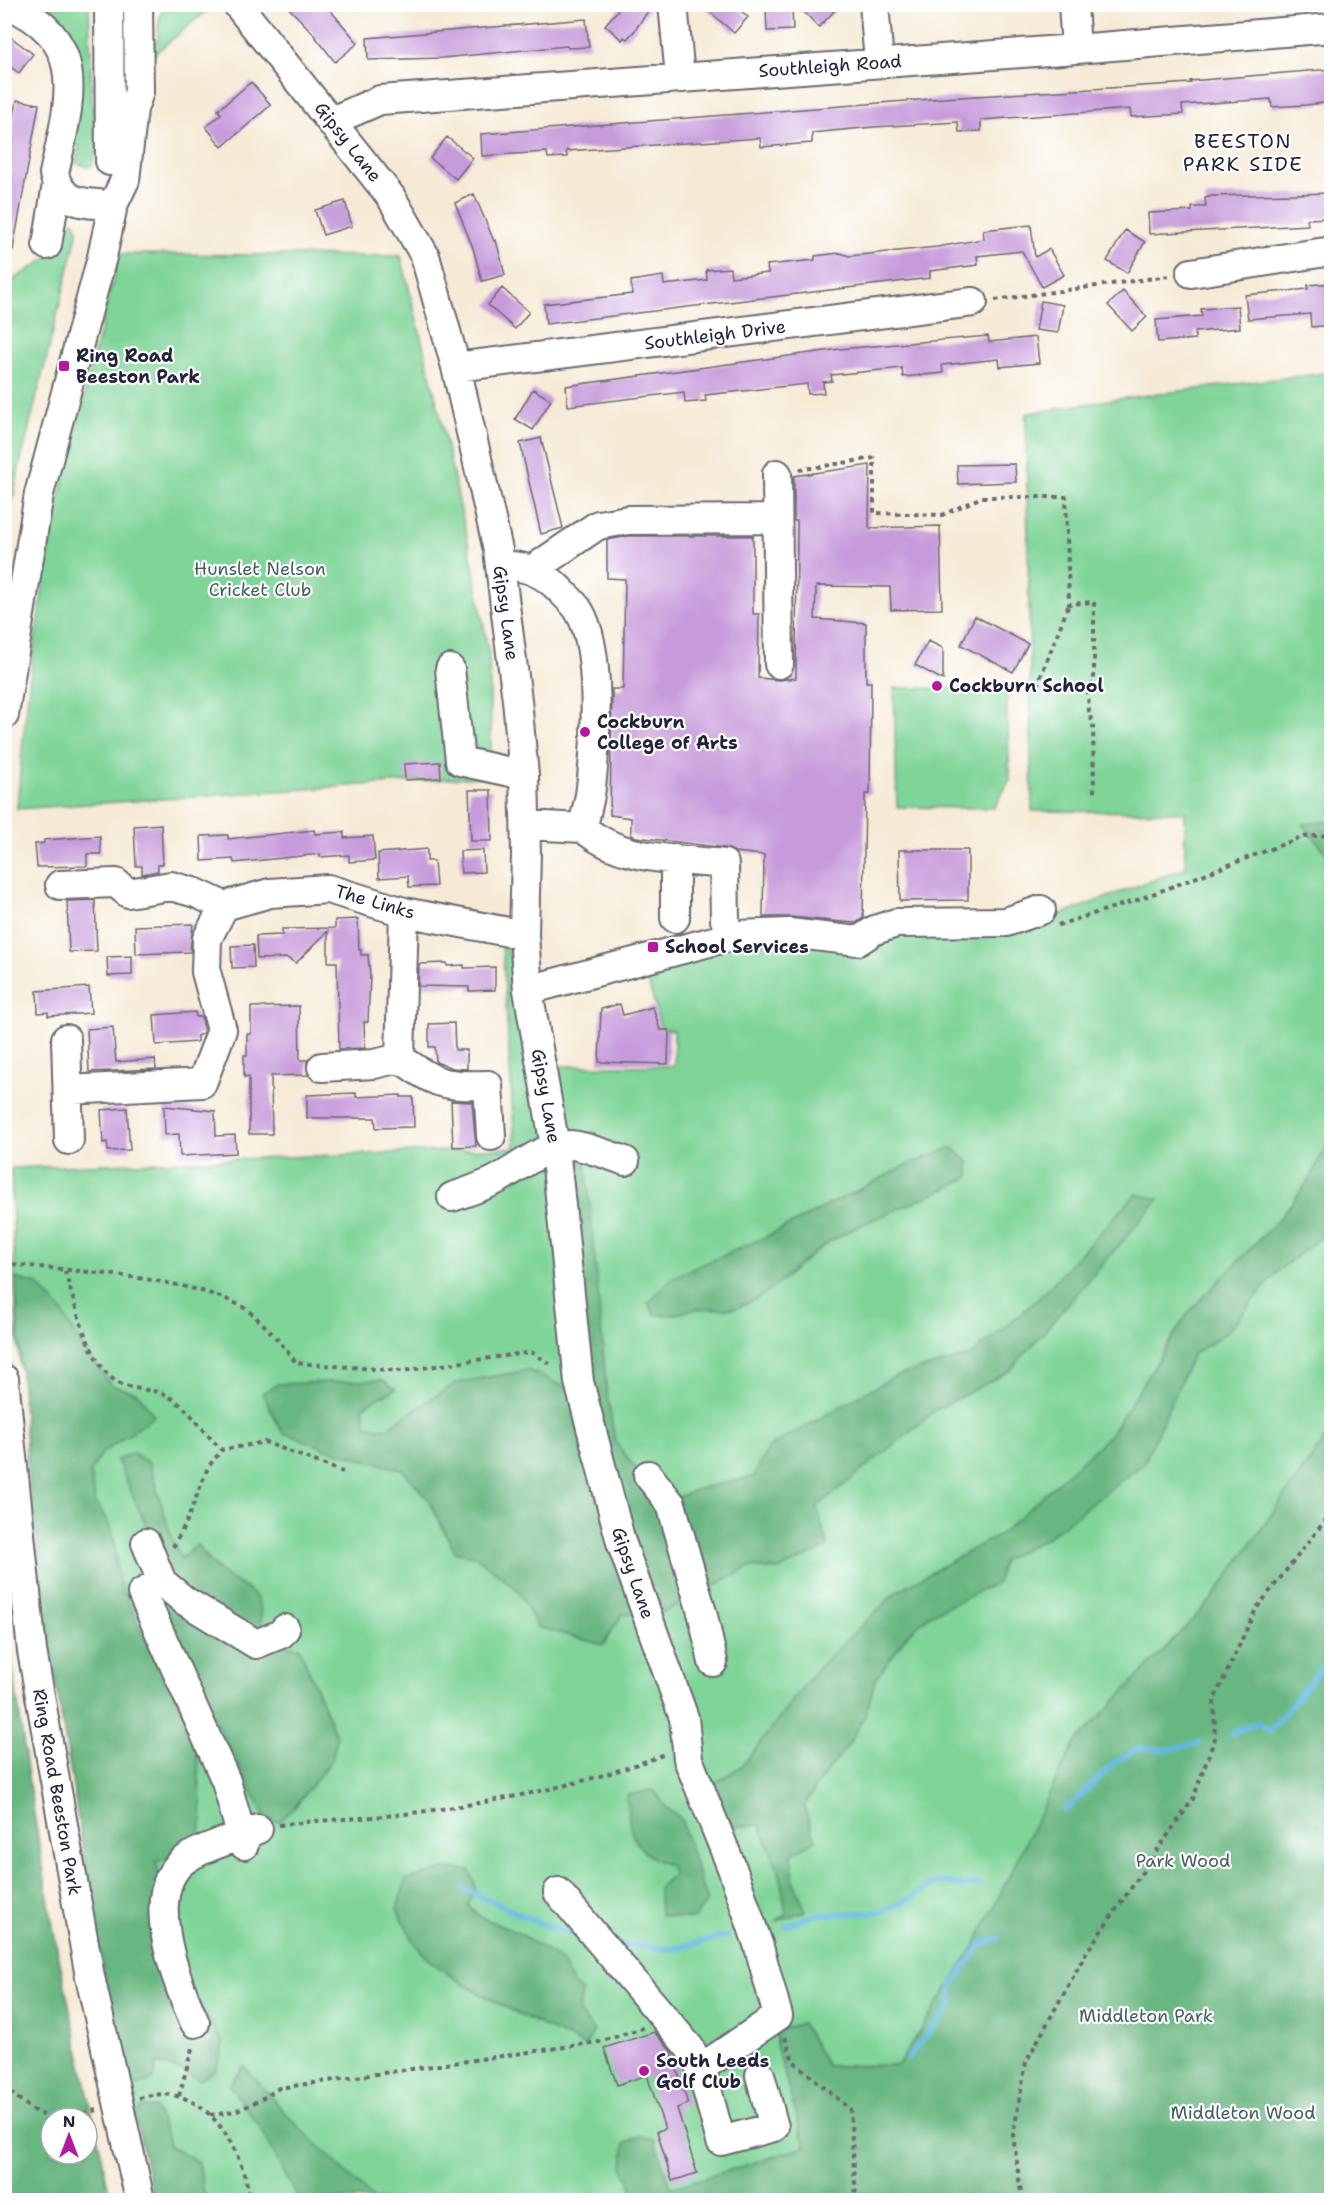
<svg xmlns="http://www.w3.org/2000/svg" width="1336" height="2205" viewBox="0 0 1336 2205" font-family="'Shantell Sans',sans-serif">
<style>
.green{fill:#7fd498;stroke:#507b6a;stroke-width:1.5}
.forest{fill:#67b680;stroke:#446c5e;stroke-width:1.5;fill-rule:evenodd}
.lines{fill:none;stroke-linecap:round;stroke-linejoin:round}
.stream{stroke:#62b9df;stroke-width:6}
.building{fill:#c79bdb}
.minor-casing{stroke:#6c6871;stroke-width:32}
.path{stroke:#6c6871;stroke-width:4;stroke-dasharray:4.5 4.5;stroke-linecap:butt}
.minor{stroke:#fff;stroke-width:28}
.poi-dot{fill:#b5179e;stroke:#fff;stroke-width:2}
.labels{text-anchor:middle;stroke-width:4.5;stroke-linejoin:round;paint-order:stroke}
.street-label{font-size:18px;fill:#22223b;stroke:#fff}
.poi-label{font-size:18px;font-weight:bold;fill:#22223b;stroke:#fff;text-anchor:start}
.park-label{font-size:18px;fill:#43605c;stroke:#fff}
.neighbourhood-label{font-size:20px;letter-spacing:1.5px;fill:#22223b;stroke:#fff}
</style>
<rect width="100%" height="100%" fill="#fff"/>
<filter id="ink" filterUnits="userSpaceOnUse"><feTurbulence type="fractalNoise" baseFrequency=".0167" numOctaves="2"/><feDisplacementMap in="SourceGraphic" scale="12" xChannelSelector="R" yChannelSelector="G"/><feConvolveMatrix kernelMatrix="1 2 1 2 8 2 1 2 1" color-interpolation-filters="sRGB"/></filter>
<filter id="wash" filterUnits="userSpaceOnUse"><feTurbulence type="fractalNoise" baseFrequency=".008" numOctaves="4" result="noise"/><feDisplacementMap in="SourceGraphic" scale="24" xChannelSelector="R" yChannelSelector="G"/><feGaussianBlur stdDeviation="1.35" result="paint"/><feColorMatrix in="noise" values="0 0 0 0 0 0 0 0 0 0 0 0 0 0 0 0 0 1.4 0 .05"/><feComposite in="paint" operator="in"/></filter>
<g filter="url(#wash)">
<rect width="100%" height="100%" fill="#f6ead6"/>
<!-- green -->
<path class="green" d="M36,5h53l3,95 5,50 -5,15 -5,2 -11,-4 3,-17 -8,-2 -4,-111 -18,-21z
M167,5h39l4,3 -58,48 1,-14 5,-1c0,-14 -1,-25 9,-36z
M61,222h14l3,9 -59,237 -14,69v-252l44,-28z
M119,254l282,2 39,159 32,145 17,95 3,121 -475,33c9,-118 24,-236 52,-352 16,-68 34,-135 50,-203z
M1331,372v1828h-1177l-46,-200 -58,-354 -33,-309 -6,-169 504,-20 -13,-205c15,8 10,42 13,57 5,27 18,44 34,66h125v-36l-13,-2 -21,-76 385,-24 160,-60v-56l-153,-1 -6,-397 83,-14z
M894,688l112,1 4,90 -16,29 -97,-1z"/>
<!-- forest -->
<path class="forest" d="M1331,821h1l-1,38 -28,-35z
M1331,1138v78l-11,22 -41,32 -53,63 -33,21 -49,109 -96,74 -45,23 -6,23 -67,32 -22,19 -33,46 -9,34 -17,30 -28,35 -17,28 12,33 -24,14 1,26 13,31 -30,10 10,-7 -6,-39 -20,-50 -28,2 -8,-5 -11,-38 30,-19 74,-96 79,-77 107,-60 107,-97 78,-122 91,-94 28,-36z
M952,1147l17,15v15c-43,23 -91,37 -133,61 -36,20 -57,54 -97,69 -12,4 -28,0 -41,2 -16,3 -28,8 -44,5l-6,-11 24,-25 98,-43 133,-68z
M566,1159l20,2 21,233 8,47 46,62 44,-16 48,-10 16,-30 126,-71 75,-20 69,-58 97,-104 23,5 -149,172 -74,39 -119,97 11,40 -49,23 -29,-3 -87,45 -41,3 -19,30 -66,-18 -19,-37 -42,-33 -21,-5 -27,-53 -25,-29 -74,-20 -47,-18 -20,-39 16,-9 105,-4 13,9 -33,17 3,19 19,4 71,-46 72,-13 42,19z
M15,1278l22,6 25,27 15,28 34,46 27,8 16,23 -53,38 -11,19 5,27 18,32 5,47 27,61 27,46 24,55 6,77 -4,32 -42,12 11,39 -2,49 59,93 -8,26 -16,11 -16,-9 -27,-8 -3,16 -16,7 -15,-19 -15,-67 -58,-354 -22,-169z
M1331,1430v770h-693l-15,-31 2,-26 14,-7 15,3 17,49 134,-41 -29,-102v-14l26,-8 25,43 71,-1 77,-120 99,-201 138,-145z
M133,1453l16,10 23,76 9,19 16,-13c8,10 16,22 26,29 29,20 41,16 38,58l16,13 22,2 38,91 -5,22 -38,48 -15,14 -13,-4 -53,-101 -52,-118 -3,-47 -41,-92z
M5,1607l24,177 27,160 55,256h-101l-5,-15zM51,2118h36v36h-36z
M654,1790l12,17 15,12 26,83 -14,17 -33,-4 -1,-27 15,-14 -5,-9c-36,-11 -42,-36 -42,-70z
M445,1869l25,1 6,19 -8,16 11,11 43,19 39,25 12,24 9,7 -3,22 15,17 -9,16c-42,-21 -143,-64 -168,-100 -8,-11 -13,-25 -20,-37l9,-30z
M244,2066l43,49 87,85h-79l1,-5 -36,-68 -31,-42z
M142,2107l14,1 14,38 29,16 6,38h-51l-19,-83z"/>
<g class="lines">
<!-- stream -->
<path class="stream" d="M1232,1734l25,-12 13,9 62,-76
M1065,1811l48,-47 26,-16 28,2 32,-7
M465,1889l74,34 42,13
M786,1926l29,-11 66,-3 26,-12 21,-14 16,-4 18,4 16,-2
M614,1944l58,5 55,-13
M908,2058l42,-51 2,-22 29,-41 18,-6"/>
</g>
<g id="blocks">
<!-- building -->
<path class="building" d="M285,4h40l33,39 -23,19 -24,-31z
M623,4h30l-18,26 -8,9 -3,-2 -2,3 -17,-15z
M701,4h32l15,13 -14,16z
M841,4l-22,23 -22,-22 21,-1z
M792,8l1,22 -26,1 -1,-22z
M586,19l3,28 -21,1 -1,-2 -125,12 -74,2 -1,-22z
M4,32l29,22 -14,19 -15,-11z
M1332,69v33l-26,3 -34,2 -1,-8 -89,6 1,9 -52,3 -1,-8 -149,11v11l-22,1 -1,-10 -85,5 -61,6v10l-51,4 -1,-9 -194,13 1,6 -19,1 -1,-6 -65,4 -1,-22 463,-36 247,-15 -1,-2z
M251,82l20,23 -49,42 -16,-20 15,-13 -3,-4z
M17,100l22,4 -26,146 -9,-1v-79z
M447,137l26,21 -17,21 -26,-21z
M1332,193v25l-25,1 1,6 -159,9 -1,-21 44,-2v-4h14l-1,-9 7,-2z
M474,194l20,47 2,-1 9,35 -23,6 -9,-33 -18,-45z
M345,201l7,25 -29,9 -8,-25z
M1031,225l4,32 14,-8 15,26 -22,12 -20,-36 -45,5 1,9 -48,6v7l-384,46 -2,-20 88,-10 -1,-13 32,-5 1,9 43,-5 -1,-10 24,-2 1,9 37,-4 -1,-8 48,-5v-4l25,-3 9,3 88,-9 47,-8 -1,-9z
M1125,230l20,12 -18,31 -20,-12z
M1332,283v42l-21,2 -1,-13 -62,5 -3,-24 63,-6v-4z
M502,288l27,24 -14,17 -27,-24z
M1123,291l24,26 -15,14 -24,-26z
M1041,301l22,4 -5,28 -22,-3z
M1238,306l2,22 -45,4v7l-37,3 -2,-22 46,-4 -1,-7z
M988,336l1,6 47,-5 3,26 -39,4 -1,-8 -28,3 -29,3 1,8 -40,4 -1,-9 -71,7 1,6 -9,1 1,11 -16,1 -1,-10 -102,11 1,6 -21,2 -1,-11 -116,14 -2,-20 274,-37z
M533,389l18,11 -18,30 -18,-11z
M541,438l22,90 -22,6 -21,-91z
M1015,464l1,18 -58,2 -1,-19z
M870,465l-1,63 71,-2 2,83 -51,1 -1,-23 -74,-1 -1,33 51,4v59h5l-1,112h-5l-2,124 -7,5 -14,-1 -51,-5h-28l1,-62 -29,-3 -10,-4 -89,-11 -5,-2v-17l-21,-3 2,-126h11l2,-110 -18,-1v-38l22,-4h124v78h6l-1,64 21,2 17,-2 1,-157h-3v-45z
M975,616l53,28 -15,28 -52,-27z
M928,641l15,7v32l-28,-15z
M440,762l1,16 -36,2 -1,-16z
M469,790h22l1,51h-21z
M161,824l2,40 -5,1v6l-16,3v-8h-6l-2,-40z
M314,830l1,4 29,-2v6l29,-2 2,24 -26,2v-7l-29,2v-3l-86,9 -1,-4 -31,2 -1,-25 27,-1v4z
M100,836l1,18h-14v12l-50,1 -2,-23 9,-1v-3z
M427,849v12h7l2,25 -27,1 -1,-11 -29,2 -1,-25z
M483,850l1,22 -23,1 -1,-22z
M899,850h69v50l-68,1z
M95,900l2,51 -28,1 -2,-51z
M358,919l1,31h2v5h7l2,20 -2,47h-4l1,26 -26,1 -2,-87h-9v-31l-32,32 -9,-5 -30,1 -1,-23 26,-1v-6l53,-1v-8z
M193,924l-3,28 -54,2 -1,-28z
M253,945l1,22 -22,1 -1,-22z
M132,956v19l-24,1 -1,-19z
M447,963v3l17,-1v3l31,-1v23l-26,1v-4l-51,-1 1,-22z
M89,987l2,26 -43,3v-4l-10,1 -1,-22z
M620,1004l3,11 30,-8 7,23h9l-1,34 -69,-2 2,-53z
M299,1006l1,54h7l1,15 -37,1 1,58h-23v-58l-5,1v-22h3v-21h4v-27z
M195,1012l1,5h5l2,5v11l-6,3v6l-41,3 -2,-30z
M454,1023l1,27h12v19l-14,-1 -17,-6 -1,-15h-6v-23z
M113,1027l3,35 39,-3 1,10 -67,3 -2,-43z
M356,1093v4l45,-2v2h12l1,30 -38,1 -1,-10h-68v-23z
M451,1101l21,1 4,44 -23,1z
M164,1106l51,5 1,25 19,-1 1,18 -56,3 -1,-22 -14,1z
M127,1108l3,42 -22,1 -1,-9 -4,1 -2,-33z
M654,2032l17,19 17,53 -11,4 20,65 -25,8 -15,-50 8,-2 -18,-54 -30,10 -13,-37z"/>
</g>
</g>
<g filter="url(#ink)">
<use href="#blocks" fill-opacity="0" stroke="#6c6871" stroke-width="1.5"/>
<g class="lines">
<!-- minor casing -->
<g class="minor-casing">
<path id="minor" d="M7,4c85,36 62,98 47,170 8,32 32,29 59,31
M109,4l1,157
M237,4l154,193 34,59 31,111 42,183 19,150 7,75 2,79 -2,81 4,55 27,157 24,235 42,160 63,176 4,41 44,109 27,79 19,69 -77,52 20,73 53,-14 -14,-52
M673,4l7,73
M874,4l5,58
M1073,4l3,45
M332,121l48,-21 696,-51 256,-21
M47,245l10,-61
M1191,273l141,-22
M456,367l517,-65
M777,474l2,190
M500,566c23,-2 45,7 61,25 6,6 14,13 18,20 23,37 17,133 12,176 -1,14 -6,27 -8,41l-57,-3
M532,570l66,-45 30,-5 149,-1
M450,669l10,92 64,14
M4,715l35,-221 63,-237 11,-52 12,-25 8,-71 6,-17 -1,-88
M583,828c38,33 93,31 141,36l1,56
M60,885l56,-2 12,10 43,-7 25,7 28,13
M404,912l-4,146c37,27 43,28 88,27l3,51
M675,918v-59
M528,990l208,-55 53,-2 69,8 17,-11 21,-7 110,-1 35,-12
M66,1039l3,101
M322,1067l52,-3 26,-6
M68,1090l134,-7 20,-53 -16,-58 1,-33 17,-33 46,-13 58,-4 76,23 120,23
M452,1197c15,-5 30,-10 44,-17 25,-13 46,-34 75,-35 9,0 44,12 54,16
M4,1379l28,272 58,326 50,223
M648,1475l23,29 32,112 10,46
M146,1543l16,39 -20,11 84,188 18,64
M162,1582l23,19 71,43 25,-10 4,-5
M558,1892l131,155 12,21
M195,2023c-18,-40 -57,-136 -6,-166 21,-13 47,-18 69,-28"/>
</g>
<!-- path -->
<path class="path" d="M206,4l9,4
M995,300l174,-24
M799,470l75,-12v55l68,2 40,-18h84l3,107 25,-2v80l-6,7 1,26 4,7 1,71
M1037,686l32,-82
M1058,925l79,-25 165,-63 30,-2
M4,1263c68,9 175,12 235,42 17,8 46,42 57,58l106,8 129,-19 22,14
M65,1271c9,30 24,94 52,111 14,9 35,6 49,13 22,11 38,38 56,55l43,-8 78,30
M173,1547l13,-24 22,-56 14,-17
M279,1825c44,-6 89,-6 133,-12 83,-11 175,-28 253,-59
M785,2037l8,24 57,48 6,91
M4,2086c39,35 42,36 93,24
M179,2096l14,-51
M139,2098c65,-21 103,49 111,102
M210,2115c28,-2 46,-12 69,-27l320,-46 44,-14
M1022,2200l-9,-65 13,-73 60,-109 107,-154 22,-61 -1,-38 42,-91 76,-97"/>
<!-- minor -->
<use href="#minor" class="minor"/>
</g>
</g>
<!-- markers -->
<g class="poi-dot">
<rect x="58" y="360" width="12" height="12" rx="3"/>
<circle cx="937" cy="686" r="6"/>
<circle cx="585" cy="732" r="6"/>
<rect x="647" y="941" width="12" height="12" rx="3"/>
<circle cx="644" cy="2071" r="6"/>
</g>
<g class="labels">
<!-- street labels -->
<g class="street-label">
<text transform="translate(830 66) rotate(-4)" y="6">Southleigh Road</text>
<text transform="translate(348 142) rotate(52)" y="6">Gipsy Lane</text>
<text transform="translate(715 335) rotate(-7)" y="6">Southleigh Drive</text>
<text transform="translate(506 613) rotate(82)" y="6">Gipsy Lane</text>
<text transform="translate(375 902) rotate(16)" y="6">The Links</text>
<text transform="translate(546 1096) rotate(80)" y="6">Gipsy Lane</text>
<text transform="translate(633 1573) rotate(71)" y="6">Gipsy Lane</text>
<text transform="translate(57 1792) rotate(80)" y="6">Ring Road Beeston Park</text>
</g>
<!-- poi labels -->
<g class="poi-label">
<text x="76" y="362">Ring Road<tspan x="76" dy="21">Beeston Park</tspan></text>
<text x="949" y="692">Cockburn School</text>
<text x="597" y="728">Cockburn<tspan x="597" dy="21">College of Arts</tspan></text>
<text x="665" y="953">School Services</text>
<text x="656" y="2067">South Leeds<tspan x="656" dy="21">Golf Club</tspan></text>
</g>
<!-- park labels -->
<g class="park-label">
<text x="260" y="575">Hunslet Nelson<tspan x="260" dy="21">Cricket Club</tspan></text>
<text x="1183" y="1867">Park Wood</text>
<text x="1146" y="2022">Middleton Park</text>
<text x="1243" y="2119">Middleton Wood</text>
</g>
<!-- neighbourhood labels -->
<g class="neighbourhood-label">
<text x="1243" y="148">BEESTON<tspan x="1243" dy="23">PARK SIDE</tspan></text>
</g>
</g>
<!-- margin -->
<rect width="1336" height="2205" fill="none" stroke="#fff" stroke-width="24"/>
<!-- north arrow -->
<g transform="translate(69 2136)"><circle r="28" fill="#ffffff" stroke="#a7a7b1" stroke-width="1.5"/>
<path d="M0-4.5L10 22L0 15L-10 22Z" fill="#b5179e"/>
<text y="-9" font-size="16" font-weight="bold" text-anchor="middle" fill="#22223b">N</text>
</g>
</svg>
